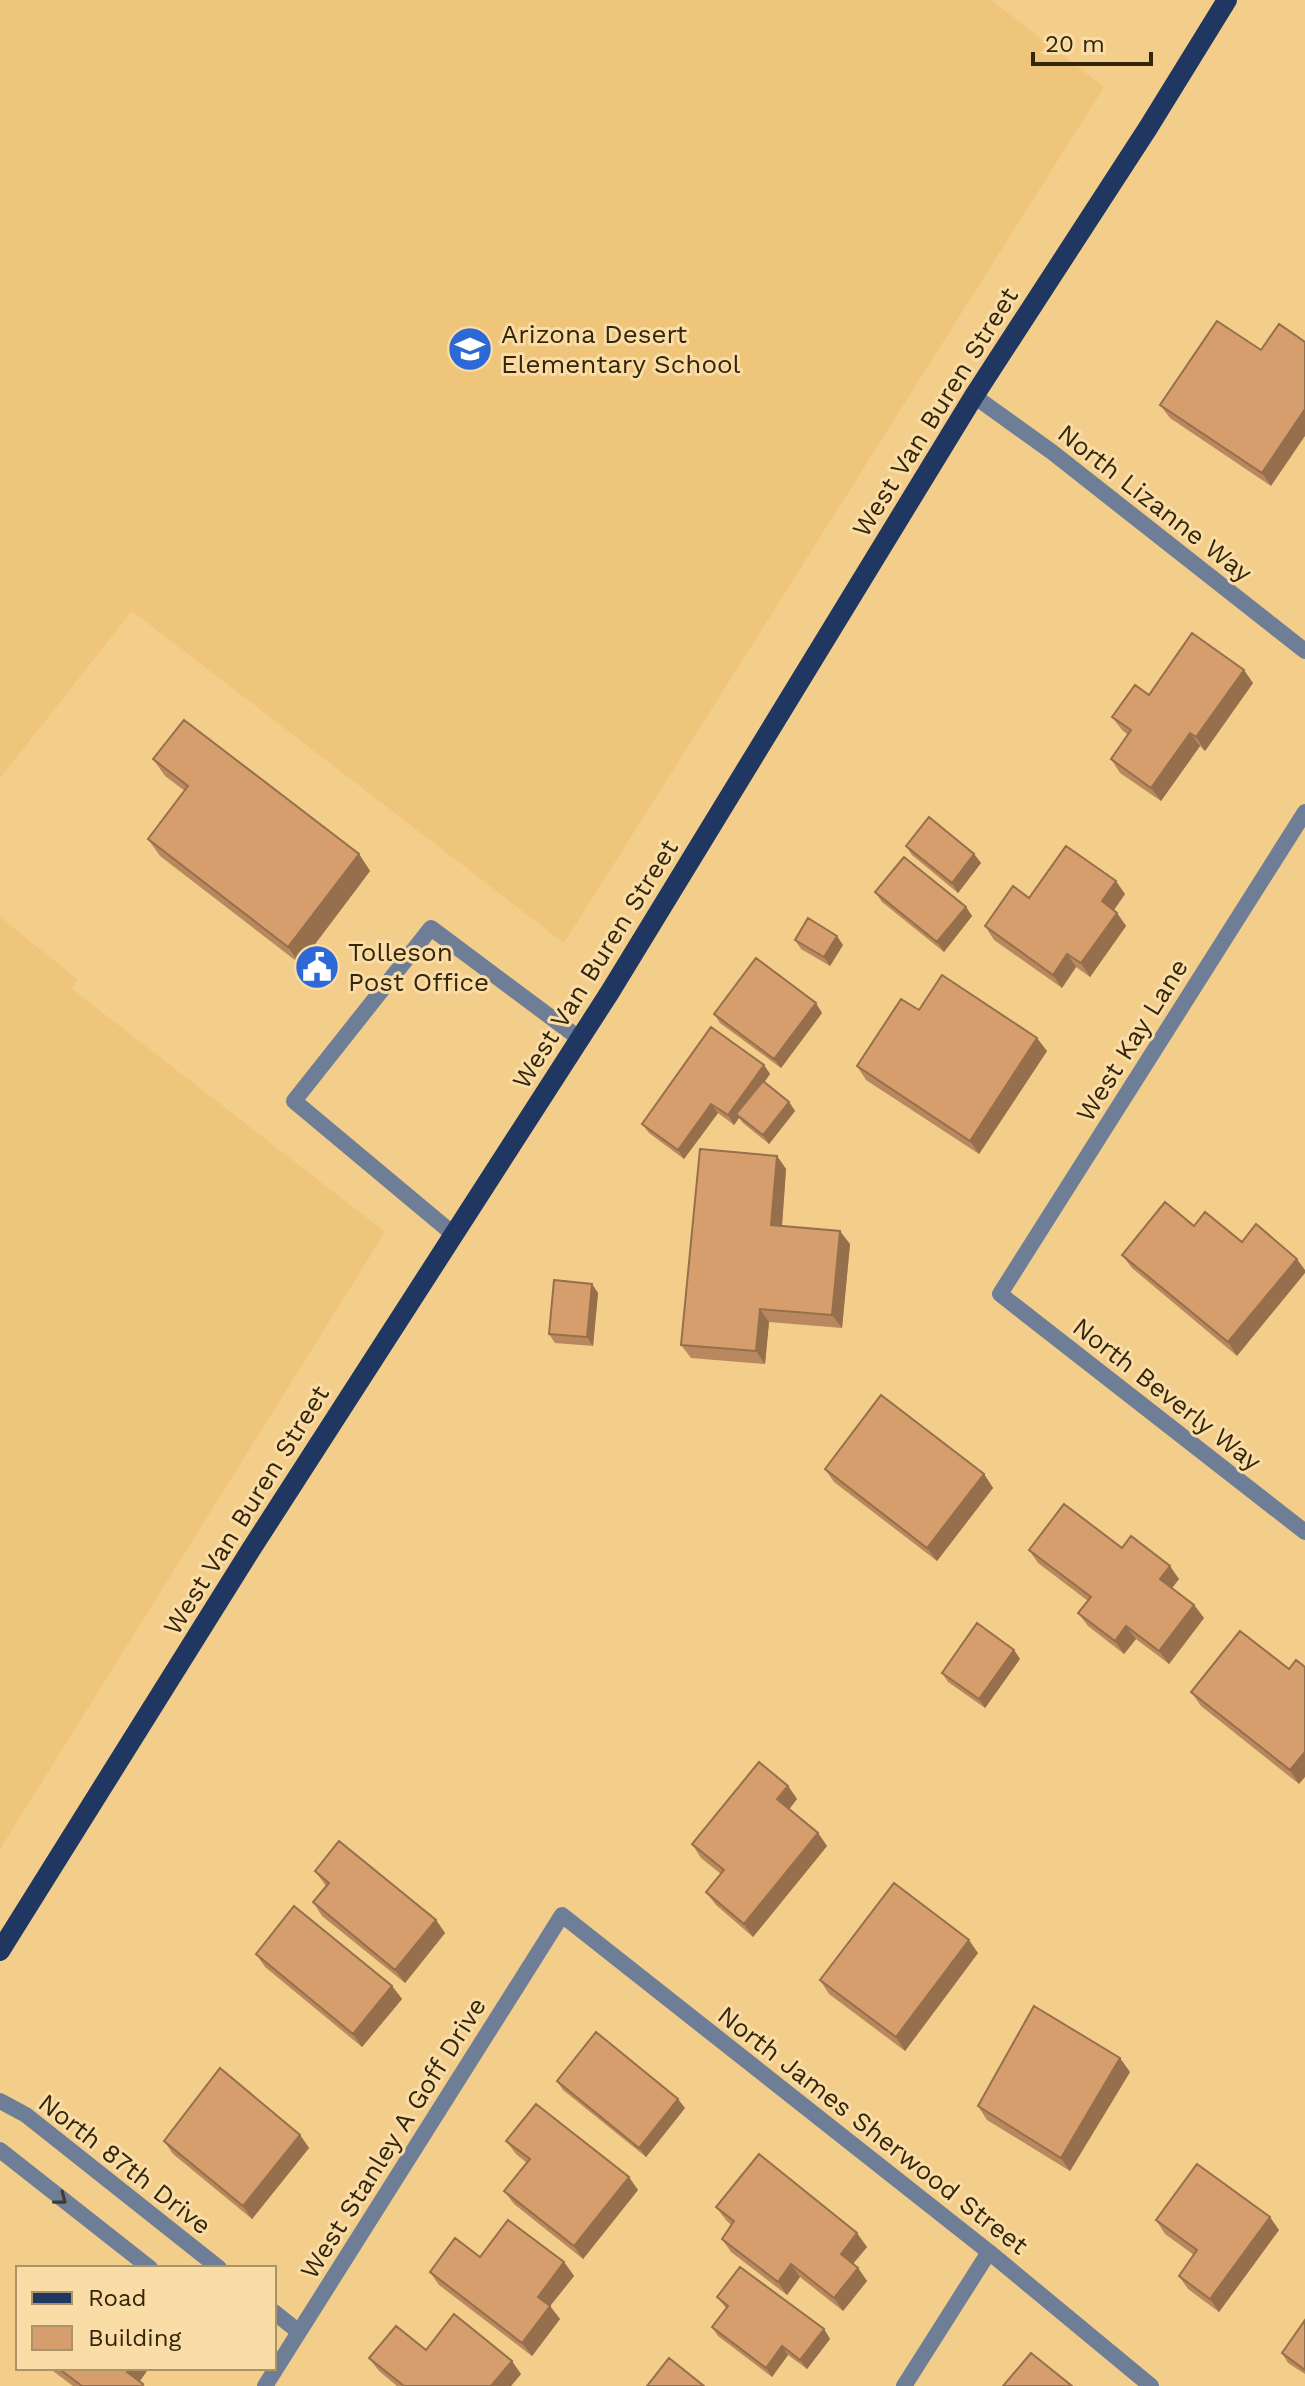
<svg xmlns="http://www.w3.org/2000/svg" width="1305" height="2386" viewBox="0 0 1305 2386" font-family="'Work Sans',sans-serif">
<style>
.built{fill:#eec57a}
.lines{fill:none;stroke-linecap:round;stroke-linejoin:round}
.lane{stroke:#6f7e97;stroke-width:16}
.street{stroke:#6f7e97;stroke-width:16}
.primary{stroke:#203762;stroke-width:20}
.wall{fill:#b9885e}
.shaded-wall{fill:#966f4c}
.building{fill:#d79e6d;stroke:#966f4c;stroke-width:2}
.oneway{stroke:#433c2c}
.labels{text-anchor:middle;stroke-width:6;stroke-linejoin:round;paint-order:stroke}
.poi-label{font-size:26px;fill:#342609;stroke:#fadca7;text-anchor:start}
.street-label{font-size:26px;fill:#342609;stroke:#fadca7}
</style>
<rect width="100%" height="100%" fill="#f3cd8a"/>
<!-- built -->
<path class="built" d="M0,0h991l113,87 -540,856 -432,-332 -132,167z
M0,917l77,62 -5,10 313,243 -385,617z"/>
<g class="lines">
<!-- lane -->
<path class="lane" d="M452,1233l-158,-132 137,-173 149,111"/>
<!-- street -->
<path class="street" d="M974,396l78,56 253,199
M1305,812l-305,482 305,238
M0,2101l26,14 193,153
M0,2150l150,118
M274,2312l25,20
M265,2386l297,-471 427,337 162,134
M904,2386l85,-134"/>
<!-- primary -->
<path class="primary" d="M0,1951l250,-400 360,-559 364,-596 174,-268 79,-128"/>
</g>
<!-- wall -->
<path class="wall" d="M1217,321l54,165 -101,-68 -10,-13z
M1253,683l-48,68 -5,-5 -39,55 -41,-28 -9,-14 17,-24 -6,-5 -10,-13 37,-22z
M153,759l206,95 11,17 -70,93 -140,-108 -12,-17 37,-48 -20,-15z
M906,846l68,8 7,9 -23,30 -46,-38z
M875,892l91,15 6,9 -28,36 -62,-50z
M1125,894l-11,16 3,3 9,13 -36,51 -14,-10 -14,21 -68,-48 -9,-14 44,-28z
M795,940l48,5 -13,21 -29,-17z
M919,1010l128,41 -68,103 -113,-74 -9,-14z
M822,1013l-41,55 -61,-45 -6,-9z
M764,1065l6,9 -6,8 25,20 6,9 -26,33 -26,-21 -4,-5 -5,7 -16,-12 -34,46 -35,-26 -7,-9z
M777,1156l9,13 -4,57 68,18 -8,84 -73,-6 -4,42 -74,-6 -10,-13z
M1194,1226l43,130 -105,-88 -10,-13z
M592,1284l6,9 -5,53 -38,-3 -6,-9z
M825,1469l159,5 9,14 -56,73 -103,-79z
M1122,1548l57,31 -7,9 22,17 10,13 -35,46 -33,-25 -12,15 -36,-28 -10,-13 10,-12 -50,-38 -9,-13z
M1014,1650l6,9 -35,49 -37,-26 -6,-9z
M1289,1669l10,115 -98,-78 -10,-14z
M788,1786l9,13 -8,10 29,24 9,13 -74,91 -37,-32 -10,-13 15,-18 -20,-16 -9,-14z
M315,1871l121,49 9,13 -40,50 -83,-67 -9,-14 13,-16z
M978,1953l-73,98 -76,-57 -9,-14z
M256,1954l136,32 10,13 -40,48 -97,-80z
M1130,2072l-60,99 -83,-51 -9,-14z
M557,2081l128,27 -39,49 -83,-67z
M300,2135l9,13 -57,71 -79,-65 -9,-13z
M506,2141l132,49 -55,69 -69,-55 -10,-13 23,-28 -11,-9z
M716,2207l151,40 -14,17 5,4 9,13 -24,30 -43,-34 -13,18 -56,-43 -9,-13 9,-14 -5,-5z
M1156,2220l123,10 -60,82 -31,-23 -9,-13 15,-21 -29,-21z
M480,2257l84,5 10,14 -24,30 10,13 -28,37 -93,-71 -9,-13z
M717,2297l107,32 6,10 -23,30 -19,-14 -16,22 -54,-41 -6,-9 14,-19z
M1305,2320v54l-17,-11 -6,-10z
M369,2358l152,16 -10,12h-114l-18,-15z
M49,2368h100l-9,13 5,5h-72z"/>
<!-- shaded-wall -->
<path class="shaded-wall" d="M1305,409v27l-34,50 -9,-13z
M1244,670l9,13 -48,68 -9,-14z
M1190,733l10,13 -39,55 -10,-13z
M359,854l11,17 -70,93 -12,-17z
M974,854l7,9 -23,30 -6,-10z
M1116,881l9,13 -14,20 -9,-13z
M966,907l6,9 -28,36 -7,-10z
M1117,913l9,13 -36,51 -9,-14z
M837,936l6,9 -13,21 -6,-9z
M1067,954l9,13 -14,21 -9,-13z
M816,1003l6,10 -41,55 -7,-9z
M1037,1038l10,13 -68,103 -9,-13z
M764,1065l6,9 -30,43 -4,-3 3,4 -5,7 -6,-10z
M789,1102l6,9 -26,33 -6,-9z
M711,1104l7,9 -34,46 -6,-9z
M777,1156l9,13 -5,70 -10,-14z
M840,1231l10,13 -8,84 -10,-13z
M1297,1259l8,11v3l-68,83 -9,-14z
M592,1284l6,9 -5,53 -6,-9z
M760,1309l9,13 -4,42 -9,-13z
M984,1474l9,14 -56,73 -10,-13z
M1170,1566l9,13 -10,13 -9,-13z
M1194,1605l10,13 -35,46 -10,-13z
M1126,1626l10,13 -12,15 -9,-13z
M1014,1650l6,9 -35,49 -6,-9z
M1305,1752v25l-6,7 -9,-14z
M788,1786l9,13 -10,13 -10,-13z
M818,1833l9,13 -74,91 -9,-13z
M436,1920l9,13 -40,50 -10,-13z
M969,1940l9,13 -73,98 -9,-14z
M392,1986l10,13 -40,48 -9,-13z
M1120,2058l10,14 -60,99 -9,-13z
M678,2099l7,9 -39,49 -7,-9z
M300,2135l9,13 -57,71 -9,-13z
M629,2177l9,13 -55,69 -9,-13z
M1270,2217l9,13 -60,82 -9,-13z
M857,2233l10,14 -17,20 -9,-13z
M564,2262l10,14 -24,30 10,13 -28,37 -10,-13 16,-46z
M791,2264l9,13 -13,18 -9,-13z
M858,2268l9,13 -24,30 -9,-13z
M824,2329l6,10 -23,30 -7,-9z
M782,2346l6,9 -16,22 -6,-9z
M512,2361l9,13 -10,12h-20z
M130,2368h19l-12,17 -10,-13z"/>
<!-- building -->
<path class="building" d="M1217,321l44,29 18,-26 26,18v67l-43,64 -102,-68z
M1192,633l52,37 -48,67 -6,-4 -39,55 -40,-29 20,-29 -19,-13 23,-32 14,10z
M184,720l175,134 -71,93 -140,-108 40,-53 -35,-27z
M929,817l45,37 -22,29 -46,-37z
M1066,846l50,35 -14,20 15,12 -36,50 -14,-9 -14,21 -68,-49 28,-40 16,12z
M904,857l62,50 -29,35 -62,-50z
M808,918l29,18 -13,21 -29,-17z
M756,958l60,45 -42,56 -60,-45z
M942,975l95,63 -67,103 -113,-75 44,-67 18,11z
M711,1027l53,38 -36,50 -17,-11 -33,46 -36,-26z
M763,1081l26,21 -26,33 -27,-21z
M700,1149l77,7 -6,69 69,6 -8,84 -72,-6 -4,42 -75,-6z
M1165,1202l29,24 11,-14 37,30 14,-18 41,35 -69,83 -106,-87z
M554,1280l38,4 -5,53 -38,-3z
M881,1395l103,79 -57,74 -102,-79z
M1064,1504l58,44 9,-12 39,30 -10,13 34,26 -35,46 -33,-25 -11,15 -37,-28 13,-16 -62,-47z
M977,1623l37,27 -35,49 -37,-26z
M1240,1631l49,38 7,-9 9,7v85l-15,18 -99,-78z
M759,1762l29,24 -11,13 41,34 -74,91 -38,-32 18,-22 -32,-26z
M339,1841l97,79 -41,50 -82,-68 16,-19 -14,-12z
M894,1883l75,57 -73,97 -76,-57z
M294,1906l98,80 -39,48 -97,-80z
M1034,2006l86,52 -59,100 -83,-52z
M596,2032l82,67 -39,49 -82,-67z
M220,2068l80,67 -57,71 -79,-65z
M536,2104l93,73 -55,69 -70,-55 26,-32 -24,-18z
M759,2154l98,79 -16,21 17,14 -24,30 -43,-34 -13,18 -56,-43 12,-18 -18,-14z
M1197,2164l73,53 -60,82 -31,-23 18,-26 -41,-30z
M508,2220l56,42 -26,35 12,9 -28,37 -92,-71 25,-34 25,19z
M740,2267l84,62 -24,31 -18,-14 -16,22 -54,-41 16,-21 -11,-9z
M454,2314l58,47 -21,25h-87l-35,-28 27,-32 30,24z
M1305,2320v50l-23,-17z
M1031,2353l41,33h-69z
M669,2358l35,28h-57z
M58,2368h72l-3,4 16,12 -1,2h-60z"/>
<!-- one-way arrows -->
<defs><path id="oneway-chevron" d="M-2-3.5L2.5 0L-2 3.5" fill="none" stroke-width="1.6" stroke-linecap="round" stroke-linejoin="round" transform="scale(2)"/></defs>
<use class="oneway" href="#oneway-chevron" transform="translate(61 2199) rotate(38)"/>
<!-- icons -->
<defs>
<g id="school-disc" transform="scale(2.3)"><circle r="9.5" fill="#2c68d6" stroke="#fadca7"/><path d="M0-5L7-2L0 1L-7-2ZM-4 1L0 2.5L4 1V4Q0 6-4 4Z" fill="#fff"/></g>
<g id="civic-disc" transform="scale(2.3)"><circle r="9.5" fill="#2c68d6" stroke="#fadca7"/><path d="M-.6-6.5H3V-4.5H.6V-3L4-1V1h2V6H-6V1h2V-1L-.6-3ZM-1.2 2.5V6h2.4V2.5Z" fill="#fff"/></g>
</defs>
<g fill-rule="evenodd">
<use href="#school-disc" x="470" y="349"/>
<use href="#civic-disc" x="317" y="967"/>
</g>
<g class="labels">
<!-- poi labels -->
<g class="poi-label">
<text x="501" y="343">Arizona Desert<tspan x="501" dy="30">Elementary School</tspan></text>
<text x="348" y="961">Tolleson<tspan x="348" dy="30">Post Office</tspan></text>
</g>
<!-- street labels -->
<g class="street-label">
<text transform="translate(935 412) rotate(-58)" y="9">West Van Buren Street</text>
<text transform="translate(1155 503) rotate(38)" y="9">North Lizanne Way</text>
<text transform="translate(595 964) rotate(-58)" y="9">West Van Buren Street</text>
<text transform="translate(1132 1040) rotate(-58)" y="9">West Kay Lane</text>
<text transform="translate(1167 1394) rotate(38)" y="9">North Beverly Way</text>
<text transform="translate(246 1510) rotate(-58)" y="9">West Van Buren Street</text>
<text transform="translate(873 2130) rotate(38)" y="9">North James Sherwood Street</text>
<text transform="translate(393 2138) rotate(-58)" y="9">West Stanley A Goff Drive</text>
<text transform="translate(125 2164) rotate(38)" y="9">North 87th Drive</text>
</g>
</g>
<!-- legend -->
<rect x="16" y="2266" width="260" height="104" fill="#fadca7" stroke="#ab9368" stroke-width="2"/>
<rect x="32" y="2292" width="40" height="12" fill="#203762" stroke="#ab9368" stroke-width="2"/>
<text x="88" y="2306" font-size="24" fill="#342609">Road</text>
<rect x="32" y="2326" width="40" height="24" fill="#d79e6d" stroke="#ab9368" stroke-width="2"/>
<text x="88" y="2346" font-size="24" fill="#342609">Building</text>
<!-- scale -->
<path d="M1033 52v12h118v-12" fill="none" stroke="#342609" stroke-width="4"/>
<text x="1045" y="52" font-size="24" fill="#342609" stroke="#fadca7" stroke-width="6" paint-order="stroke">20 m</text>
</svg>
